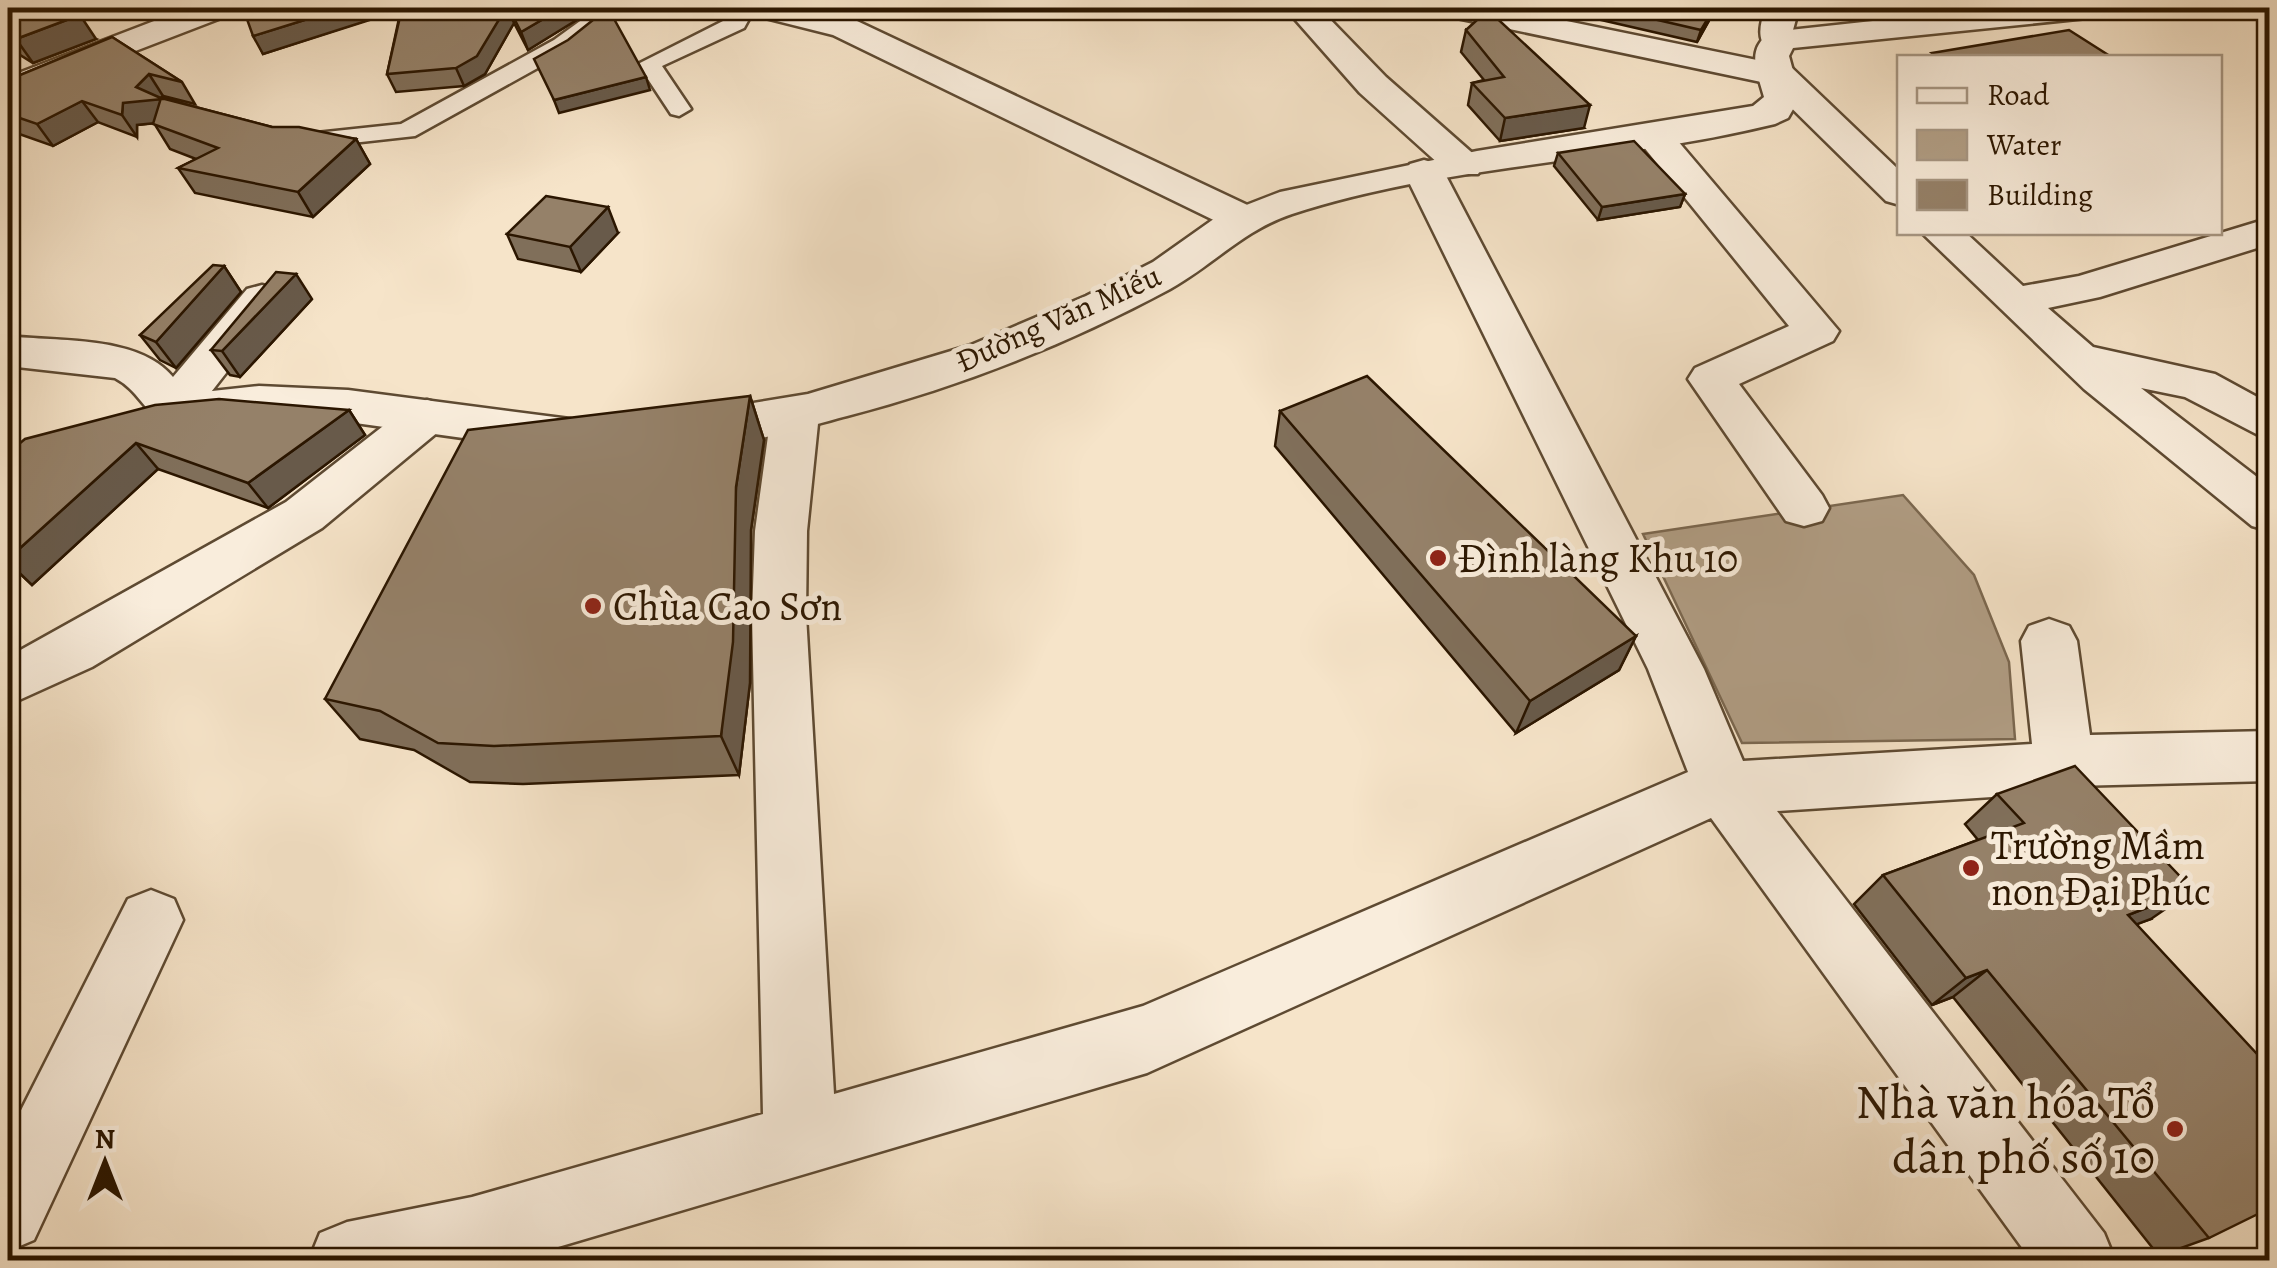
<svg xmlns="http://www.w3.org/2000/svg" width="2277" height="1268" viewBox="0 0 2277 1268" font-family="Alegreya,serif">
<style>
.water{fill:#b19e85;stroke:#7b6850;stroke-width:2.5}
.lines{fill:none;stroke-linecap:round;stroke-linejoin:round}
.service-casing{stroke:#5e4a32;stroke-width:5}
.minor-casing{stroke:#5e4a32;stroke-width:5}
.tertiary-casing{stroke:#5e4a32;stroke-width:5}
.service{fill:#f9eddc;fill-rule:evenodd}
.minor{fill:#f9eddc;fill-rule:evenodd}
.tertiary{fill:#f9eddc;fill-rule:evenodd}
.wall{fill:#806f5a;stroke:#2b1600;stroke-width:2.5}
.shaded-wall{fill:#685a4a;stroke:#2b1600;stroke-width:2.5}
.building{fill:#958169;stroke:#2b1600;stroke-width:2.5}
.poi-dot{fill:#8f2418;stroke:#f9eddc;stroke-width:4}
.labels{text-anchor:middle;stroke-width:10;stroke-linejoin:round;paint-order:stroke}
.far-street-label{font-size:32px;fill:#2b1600;stroke:#f9eddc}
.poi-label{font-size:40px;fill:#2b1600;stroke:#f9eddc;text-anchor:start}
.near-poi-label{font-size:48px;fill:#2b1600;stroke:#f9eddc;text-anchor:end}
</style>
<rect width="100%" height="100%" fill="#f6e4c9"/>
<filter id="stains"><feTurbulence type="fractalNoise" baseFrequency=".002" numOctaves="4"/><feColorMatrix values="0 0 0 0 .2 0 0 0 0 .09 0 0 0 0 .02 0 0 0 .5 -.17"/></filter>
<radialGradient id="worn" r=".72"><stop offset=".6" stop-color="#630" stop-opacity="0"/><stop offset="1" stop-color="#630" stop-opacity=".3"/></radialGradient>
<!-- water -->
<path class="water" d="M1903,495l71,80 35,87 6,77 -273,4 -99,-209z"/>
<g class="lines">
<!-- service casing -->
<g class="service-casing">
<path id="service" d="M598,8h24l-52,42 -155,86 -108,12 -12,-7 12,-7 94,-10 153,-84z
M734,8h21l-11,20 -82,38 29,43 -12,7 -8,-2 -33,-50 89,-45z"/>
</g>
<!-- minor casing -->
<g class="minor-casing">
<path id="minor" d="M188,8h46l-5,7 -221,85v-23z
M748,8h56l53,13 401,189 6,9 -6,9 -14,3 -14,-3 -397,-193 -80,-20z
M1285,8h34l67,69 92,81 5,8 -5,8h-28l-90,-81z
M1440,8h63l288,59 109,104v34l-14,-4 -120,-118 -309,-65 -12,-3z
M1765,8h34l-6,22 3,13 -5,7h-24c-11,-14 -6,-26 -2,-42z
M1653,124l13,3 173,204 -6,10 -94,43 83,111 7,13 -7,13 -18,5 -18,-5 -98,-142 7,-11 94,-42 -155,-191 6,-8z
M1424,160l14,4 6,8 260,497 39,92 289,-17 -11,-103 8,-15 20,-7 20,7 8,15 13,94 180,-4v50l-196,5 -21,7 -276,18 327,422 11,27h-84l-320,-442 -564,255 -633,187h-205l11,-27 27,-11 125,-25 291,-83 -11,-499 3,-84 16,-117 7,-11 17,-5 17,5 7,11 -12,117 -1,84 28,479 309,-88 545,-234 -40,-103 -244,-497 6,-8z
M2270,218v26l-170,53 -52,11 45,39 122,27 55,30v37l-85,-44 -44,-9 129,99v44l-18,-5 -168,-137 -163,-157h44l58,54 56,-10z
M262,285l15,4 7,10 -94,120c-44,13 -42,-24 -75,-41l-107,-12v-30c50,6 131,-1 165,41l74,-88z
M427,400l17,5 7,11 -7,11 -122,101 -230,139 -84,38v-48l278,-155 124,-97z
M151,890l23,9 9,21 -149,320 -26,11v-115l120,-237z"/>
</g>
<!-- tertiary casing -->
<g class="tertiary-casing">
<path id="tertiary" d="M1993,8h111l-5,7 -12,3 -294,30 -4,8 11,41 -12,21 -13,6c-158,39 -327,39 -483,90 -48,16 -79,51 -122,75 -102,55 -211,98 -323,127 -47,12 -132,40 -178,27l-7,-12 7,-12 17,-5 122,-20 163,-49 115,-49 67,-34 65,-46 62,-24 197,-41 276,-45 11,-9c-7,-26 -19,-49 8,-65z
M259,386l89,4 222,29 17,5 7,12 -7,12 -17,5 -222,-31 -89,-4 -76,5 -17,-5 -7,-11 7,-11z"/>
</g>
<!-- service -->
<use href="#service" class="service"/>
<!-- minor -->
<use href="#minor" class="minor"/>
<!-- tertiary -->
<use href="#tertiary" class="tertiary"/>
</g>
<!-- wall -->
<path class="wall" d="M8,8l88,31 -63,24 -16,-10 -9,-14z
M243,8h353l-68,42 -14,-27 -29,51 -21,12 -68,6 -9,-18 14,-65 -138,45z
M1549,8h167l-19,34z
M1466,30l118,98 -84,13 -32,-36 4,-22 12,-3 -23,-28z
M112,37l70,45 13,22 -32,-8 -2,2 111,29 84,12 14,25 -57,53 -118,-24 -17,-25 18,-9 -26,-10 -16,-26 -17,2v12l-39,-15 -45,24 -45,-16v-50z
M1558,153l127,41 -5,13 -82,13 -44,-54z
M618,233l-37,39 -63,-13 -11,-25z
M224,266l17,26 -65,76 -16,-8 -20,-25z
M312,299l-72,78 -10,-2 -19,-25z
M750,396l14,44 -13,90 -1,153 -11,92 -216,9 -53,-2 -56,-32 -54,-11 -35,-40z
M349,410l16,25 -97,73 -110,-39 -126,116 -24,-23v-109z
M1280,411l356,225 -17,34 -103,63 -241,-287z
M1997,794l154,125 -15,5 73,314 -50,18 -206,-259 -21,8 -78,-101 29,-29 95,-35 -13,-16z"/>
<!-- shaded-wall -->
<path class="shaded-wall" d="M343,8h64l-144,46 -10,-18z
M506,8h2l6,15 -29,51 -21,12 -8,-18z
M562,8h34l-68,42 -7,-18z
M1714,8h2l-19,34 4,-12z
M80,15l16,24 -63,24 -17,-24z
M149,74l14,22 -4,3h4l14,22 -40,4v12l-15,-22 1,-12 13,-16z
M646,77l4,13 -91,23 -5,-13z
M82,101l16,21 -45,24 -16,-22z
M1590,105l-6,23 -84,13 5,-23z
M356,139l14,25 -57,53 -15,-25z
M1685,194l-5,13 -82,13 4,-13z
M608,207l10,26 -37,39 -11,-25z
M224,266l17,26 -65,76 -20,-26z
M296,274l16,25 -72,78 -18,-26z
M750,396l14,44 -13,90 -1,153 -11,92 -18,-39 15,-249z
M349,410l16,25 -97,73 -20,-25z
M136,443l22,26 -126,116 -24,-23v-3z
M1636,636l-17,34 -103,63 14,-32z
M2193,890l-42,29 -63,24 40,-28z
M1987,970l-34,27 -21,8 34,-27z"/>
<!-- building -->
<path class="building" d="M8,8h61l11,7 -64,24 -8,-5z
M243,8h100l-90,28z
M402,8h104l-29,48 -21,12 -69,6z
M509,8h53l-41,24z
M608,8l38,69 -92,23 -20,-41 34,-19z
M1606,8h108l-13,22z
M1488,10l102,95 -85,13 -33,-35 32,-6 -38,-47z
M2069,30l44,28h-174l-7,-5z
M112,37l70,45 -33,-8 -13,13 27,12 -40,4 -1,12 -40,-14 -45,23 -29,-10v-34z
M161,98l111,29h27l57,12 -58,53 -120,-24 40,-20 -65,-24z
M1634,141l51,53 -83,13 -44,-54z
M546,196l62,11 -38,40 -63,-13z
M213,265l11,1 -68,76 -16,-7z
M276,272l20,2 -74,77 -11,-1z
M1367,376l269,260 -106,65 -250,-290z
M750,396l-14,91 -3,155 -12,94 -227,10 -56,-3 -58,-32 -55,-12 143,-269z
M219,399l130,11 -101,73 -112,-40 -128,116v-106l17,-14 130,-34z
M2075,766l118,124 -65,25 142,153v140l-61,30 -222,-268 -21,8 -83,-103 141,-52 -27,-29z"/>
<!-- markers -->
<g class="poi-dot">
<circle cx="1438" cy="558" r="10"/>
<circle cx="593" cy="606" r="10"/>
<circle cx="1971" cy="868" r="10"/>
<circle cx="2175" cy="1129" r="10"/>
</g>
<g class="labels">
<!-- far-street labels -->
<g class="far-street-label">
<text transform="translate(1058 318) rotate(-24)" y="11">Đường Văn Miếu</text>
</g>
<!-- poi labels -->
<g class="poi-label">
<text x="1458" y="572">Đình làng Khu 10</text>
<text x="613" y="620">Chùa Cao Sơn</text>
<text x="1991" y="859">Trường Mầm<tspan x="1991" dy="46">non Đại Phúc</tspan></text>
</g>
<!-- near-poi labels -->
<g class="near-poi-label">
<text x="2155" y="1118">Nhà văn hóa Tổ<tspan x="2155" dy="55">dân phố số 10</tspan></text>
</g>
</g>
<!-- margin -->
<rect width="2277" height="1268" fill="none" stroke="#f6e4c9" stroke-width="40"/>
<rect x="10" y="10" width="2257" height="1248" fill="none" stroke="#2b1600" stroke-width="5"/>
<rect x="20" y="20" width="2237" height="1228" fill="none" stroke="#2b1600" stroke-width="2.5"/>
<!-- legend -->
<rect x="1897" y="55" width="325" height="180" fill="#f9eddc" stroke="#a79784" stroke-width="2.5"/>
<rect x="1917" y="88" width="50" height="15" fill="#f9eddc" stroke="#a79784" stroke-width="2.5"/>
<text x="1987" y="105" font-size="30" fill="#2b1600">Road</text>
<rect x="1917" y="130" width="50" height="30" fill="#b19e85" stroke="#a79784" stroke-width="2.5"/>
<text x="1987" y="155" font-size="30" fill="#2b1600">Water</text>
<rect x="1917" y="180" width="50" height="30" fill="#958169" stroke="#a79784" stroke-width="2.5"/>
<text x="1987" y="205" font-size="30" fill="#2b1600">Building</text>
<!-- north arrow -->
<g transform="translate(105 1163)" stroke="#f9eddc" stroke-width="8" paint-order="stroke">
<path d="M0-8L18 38L0 25L-18 38Z" fill="#2b1600"/>
<text y="-15" font-size="28" font-weight="bold" text-anchor="middle" fill="#2b1600">N</text>
</g>
<rect width="100%" height="100%" filter="url(#stains)"/>
<rect width="100%" height="100%" fill="url(#worn)"/>
</svg>
